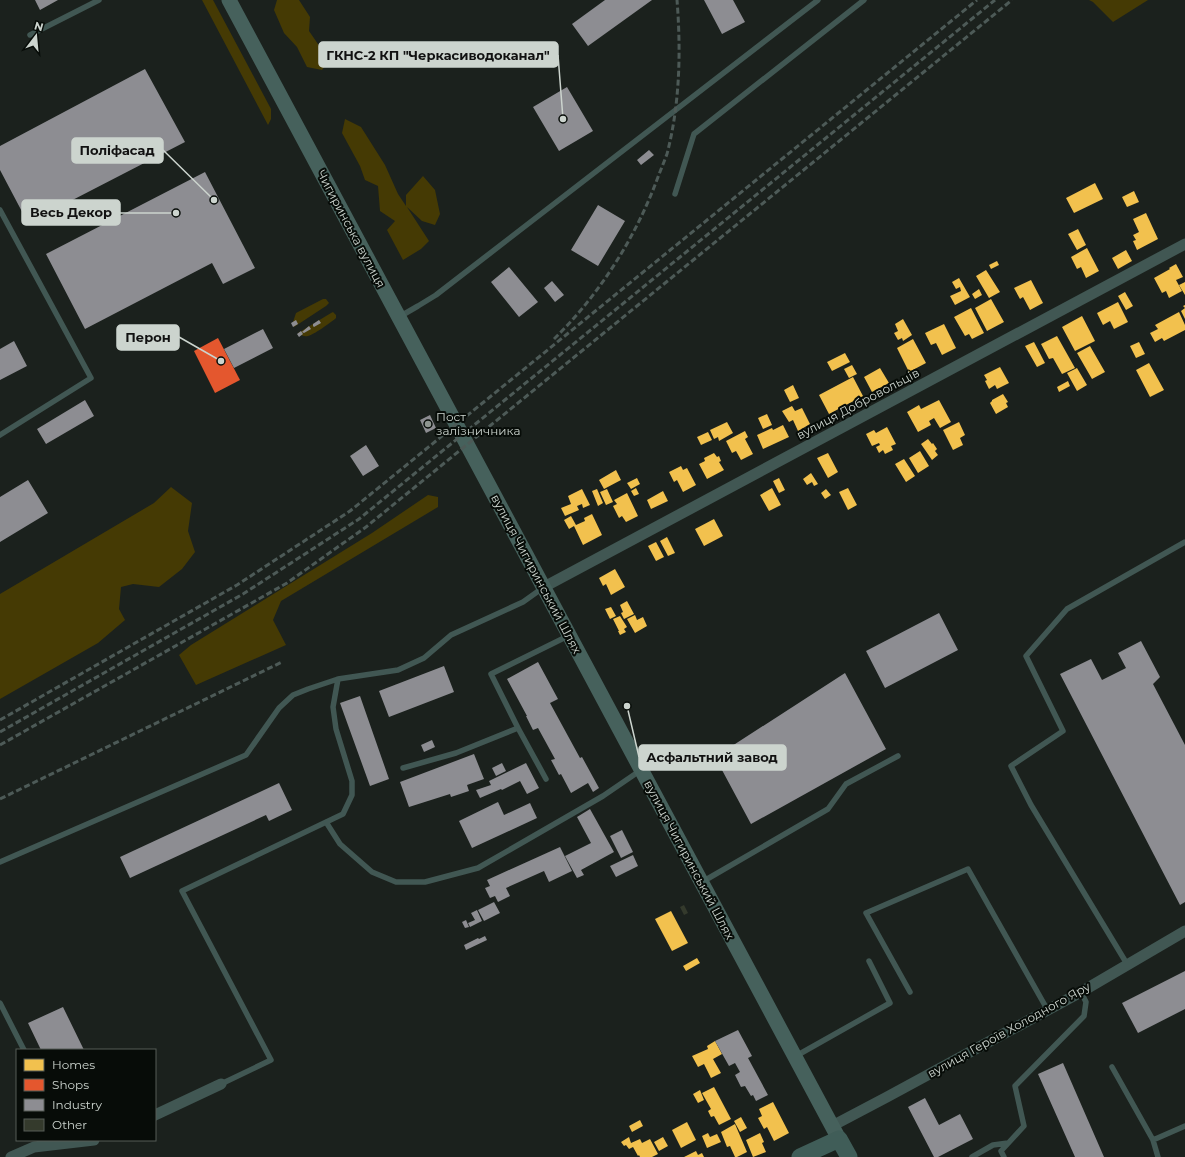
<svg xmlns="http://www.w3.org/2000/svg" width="1185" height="1157" viewBox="0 0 1185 1157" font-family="Montserrat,sans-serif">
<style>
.green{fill:#453a04}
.homes{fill:#f2c14e}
.shops{fill:#e4572e}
.industry{fill:#8d8d92}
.building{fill:#343a2c}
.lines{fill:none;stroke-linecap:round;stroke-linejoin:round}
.service{stroke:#415753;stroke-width:5.5}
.minor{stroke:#415753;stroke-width:11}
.secondary{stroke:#46615c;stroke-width:15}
.primary{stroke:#405d58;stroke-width:17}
.rail{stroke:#4d5a57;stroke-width:3;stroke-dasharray:6 3;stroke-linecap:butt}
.poi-dot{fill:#8e9590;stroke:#070c08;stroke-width:1.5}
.labels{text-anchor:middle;stroke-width:4;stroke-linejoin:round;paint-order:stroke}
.street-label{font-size:12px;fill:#ccd4ce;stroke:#070c08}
.poi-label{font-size:12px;fill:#ccd4ce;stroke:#070c08;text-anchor:start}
.leader{fill:none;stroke:#ccd4ce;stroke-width:1.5}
.callout-dot{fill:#ccd4ce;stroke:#070c08;stroke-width:1.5}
.callout{fill:#ccd4ce;stroke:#ccd4ce;stroke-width:1.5}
.callout-label{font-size:13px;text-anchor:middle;font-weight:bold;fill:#111}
</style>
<rect width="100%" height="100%" fill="#1b211d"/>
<!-- green -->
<path class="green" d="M202,0h11l58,109v10l-3,6z
M277,0h22l11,17 -1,14 20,29 -7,10 -15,-3 -10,-20 -13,-14 -10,-23z
M1089,0h59l-35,22 -20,-20z
M345,119l16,8 24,38 13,29 8,12v-11l17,-19 12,14 5,24 -5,11 -13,-4 -15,-14 22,34 -8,8 -18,11 -16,-30 8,-9 -15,-10 -2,-25 -13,-6 -5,-14 -18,-33z
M323,299h3l3,4 -3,3 -32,21 -1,-5 3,-9z
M333,312l3,3v3c-3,3 -24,18 -28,18 -4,1 -7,-1 -10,-3l33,-20z
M171,487l21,16 -4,28 7,21 -13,17 -23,18 -26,-3 -12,3 -2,22 6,11 -27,23 -98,56v-105l154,-91z
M428,495l10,2v10l-157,94 -8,19 13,25 -90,40 -17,-30 12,-10 181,-112z"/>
<!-- homes -->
<path class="homes" d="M1095,183l8,16 -29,14 -8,-15z
M1134,191l5,11 -12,5 -5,-10z
M1146,213l12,26 -21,11 -4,-9 3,-1 -3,-5 6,-3 -6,-13z
M1078,229l8,16 -9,5 -9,-16z
M1087,248l12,23 -13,7 -5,-11 -4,2 -6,-12z
M1126,250l6,11 -14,8 -6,-11z
M997,261l2,4 -8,4 -2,-4z
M1176,264l7,13 -7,3 6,11 -13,7 -3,-7 -4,2 -8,-15 16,-9 -1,-1z
M986,270l14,22 -11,6 -13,-22z
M959,278l11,19 -15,8 -5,-9 11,-5 -1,-4 -4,2 -4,-7z
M1031,280l12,23 -13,7 -7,-13 -3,2 -6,-11z
M1185,282v13l-6,-10z
M979,289l3,6 -7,4 -3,-5z
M1125,292l8,14 -7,4 -8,-14z
M991,299l13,23 -17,9 -12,-23z
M1118,302l10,20 -14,7 -4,-8 -7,4 -6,-12z
M1185,305v14l-4,-8 4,-3 -2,-2z
M971,308l13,25 -12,6 -3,-5 -4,2 -11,-19z
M1179,312l6,13v5l-21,11 -2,-3 -7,4 -5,-9 8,-4 -3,-4z
M1082,316l13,25 -20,10 -13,-24z
M903,319l9,16 -9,6 -1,-3 -4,2 -4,-7 4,-2 -3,-7z
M944,324l12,24 -14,7 -6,-12 -5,2 -6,-12z
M1057,336l18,32 -13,6 -9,-16 -4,1 -8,-15z
M913,339l13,24 -17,9 -12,-24z
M1034,342l11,21 -8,4 -12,-21z
M1139,342l6,12 -9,4 -6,-12z
M1090,346l15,26 -13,7 -15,-26z
M845,353l5,9 -18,9 -5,-9z
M1149,363l15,27 -14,7 -14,-27z
M852,365l5,9 -8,4 -5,-9z
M1000,367l9,16 -12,6 -2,-4 -6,4 -4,-8 2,-1 -3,-5z
M880,368l9,15 -17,9 -8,-15z
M1077,368l10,17 -10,6 -10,-18z
M853,377l10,19 -34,18 -10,-19z
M1068,381l2,5 -11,6 -2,-5z
M793,385l6,13 -9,4 -6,-12z
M1003,394l5,8 -2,1 2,4 -12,7 -6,-11 2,-2v-1z
M939,400l12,22 -11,6 -6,-10 -5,3 2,4 -13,7 -11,-20 12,-7 2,4z
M792,406l3,5 7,-3 8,16 -12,7 -5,-11 -4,2 -7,-11z
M767,414l5,11 -9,4 -5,-11z
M727,422l6,11 -14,8 -1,-4 -4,2 -4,-9z
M959,422l6,13 -5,3 3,7 -10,5 -10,-20z
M783,425l6,12 -26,12 -6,-14 15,-7 1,2z
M887,427l9,17 -5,2 2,4 -8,4 -2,-4 -4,3 -3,-6 4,-2 -1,-2 -7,3 -6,-12 8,-4 2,3z
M745,431l3,6 -3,2 8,15 -12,6 -5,-9 -4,2 -6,-12z
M708,432l4,8 -11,5 -4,-8z
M928,439l4,5 1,-1 4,6 -2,2 3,4 -6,5 -11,-16z
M920,451l9,15 -11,7 -9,-15z
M714,453l3,4 2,-1 2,5 -2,1 5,8 -17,9 -8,-15 6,-3 -1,-3z
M828,453l10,19 -10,6 -11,-20z
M904,459l11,17 -9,6 -11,-18z
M681,466l2,4 4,-2 9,17 -13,7 -6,-12 -3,2 -5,-10z
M616,470l5,10 -17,9 -5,-9z
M811,473l7,11 -4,2 -2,-4 -5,3 -4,-6z
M637,478l3,6 -9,5 -4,-6z
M779,478l6,12 -6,3 -6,-12z
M636,488l3,6 -5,2 -3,-5z
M772,488l9,17 -12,6 -9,-16z
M848,488l9,17 -9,5 -9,-18z
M582,489l8,16 -7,3 -1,-4 -5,2 2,4 -14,6 -4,-8 10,-4 -3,-8z
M597,489l6,14 -5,3 -6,-15z
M607,489l6,13 -7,3 -6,-13z
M826,489l5,6 -6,4 -4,-6z
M663,491l5,10 -17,8 -4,-9z
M627,493l11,23 -12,6 -4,-6 -3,2 -6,-12 4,-2 -3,-4z
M592,514l10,21 -19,10 -9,-19 -5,3 -5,-9 7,-4 5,9 9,-4 -1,-3z
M714,519l9,17 -19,10 -9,-17z
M667,537l8,16 -7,3 -8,-15z
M656,542l8,15 -8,4 -8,-15z
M615,569l10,18 -14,8 -5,-11 -3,2 -4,-8z
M627,601l7,13 -10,5 -3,-6 2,-1 -3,-7z
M611,607l5,9 -6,3 -5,-10z
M635,615l2,5 6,-3 4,9 -12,7 -8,-14z
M620,616l7,11 -3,2 2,3 -6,3 -2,-4h1l-6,-12z
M671,911l17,32 -16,8 -17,-32z
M697,958l3,5 -14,8 -3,-5z
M715,1041l7,13 -9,5 8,14 -10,5 -7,-14 -6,3 -6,-11 16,-7 -1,-3z
M714,1087l17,32 -12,6 -5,-9 -3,1 -3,-6 3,-2 -9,-16z
M700,1090l4,10 -6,3 -5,-9z
M773,1102l16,31 -15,8 -7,-14 -3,2 -6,-11 4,-2 -3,-7z
M741,1117l6,11 -7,4 -6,-11z
M640,1120l3,6 -11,6 -3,-6z
M687,1122l9,18 -15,8 -9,-18z
M735,1124l12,28 -10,5h-2l-5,-11 -3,1 -6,-15z
M708,1133l2,4 7,-3 4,8 -14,6 -5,-12z
M760,1133l4,9 -2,1 4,9 -13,5 -7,-17z
M629,1137l2,6 9,-4 2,4 8,-4 8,15 -6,3h-12l-1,-2 -1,1 -5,-9 -4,2 -3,-4 -2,1 -3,-4z
M663,1137l5,9 -9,5 -5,-9z
M696,1151l2,4 4,-2 2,4h-20z"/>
<!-- shops -->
<path class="shops" d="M218,338l22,42 -25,13 -21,-42z"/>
<!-- industry -->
<path class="industry" d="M35,0h23l-18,10z
M605,0h47l-64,46 -16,-22z
M704,0h29l12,22 -23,12z
M145,69l40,73 -157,81 -28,-53v-24z
M567,87l26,44 -34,20 -26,-44z
M649,150l5,5 -13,10 -4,-5z
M205,172l50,96 -32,16 -11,-21 -127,66 -39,-75z
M598,205l27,16 -27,45 -27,-16z
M509,267l29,35 -19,15 -28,-35z
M552,281l12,14 -9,7 -11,-14z
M296,320l2,4 -5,3 -2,-4z
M319,320l2,3 -7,4 -1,-1v-2z
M309,326l2,3 -7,4 -2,-1 1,-1z
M263,329l10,19 -39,20 -10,-19z
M301,331l2,3 -4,3 -2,-3z
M14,341l13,25 -27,14v-31z
M85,400l9,16 -48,28 -9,-15z
M430,415l6,13 -10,5 -6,-13z
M366,445l13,21 -16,10 -13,-20z
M28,480l20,33 -48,29v-45z
M939,613l19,37 -73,38 -19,-37z
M1141,641l19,36 -7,7 32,61v157l-5,3 -120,-231 31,-15 11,21 24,-12 -8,-15z
M538,662l20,37 -8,4 30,55 2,-1 17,31 -6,4 -5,-9 -17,10 -10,-19 -2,1 -8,-15 4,-1 -17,-31 -5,2 -7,-14h1l-20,-37z
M444,666l10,26 -65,25 -10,-26z
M845,673l41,76 -135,75 -36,-67z
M360,696l29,83 -19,7 -30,-83z
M432,740l3,7 -11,5 -3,-7z
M474,754l10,25 -17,6 2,6 -18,6 -1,-3 -41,13 -9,-25z
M502,763l4,8 -10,5 -4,-8z
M526,763l13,25 -12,6 -7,-13 -18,9 -1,-1 -21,9 -4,-8 15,-5 -2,-4z
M279,783l13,27 -23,11 -3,-6 -136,63 -10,-21z
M498,802l6,13 26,-12 7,15 -65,30 -13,-27z
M590,809l24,43 -33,18 3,5 -7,3 -12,-22 26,-13 -14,-26z
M622,830l11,22 -12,6 -11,-22z
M560,847l12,24 -23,11 -5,-11 -38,17 4,8 -12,6 -3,-6 -5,2 -5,-10 5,-2 -3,-6z
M633,855l5,11 -22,11 -6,-11z
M494,902l6,11 -16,8 -6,-11z
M477,910l5,11 -12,6 -2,-4 7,-3 -4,-7z
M466,920l3,7 -4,1 -3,-6z
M485,936l2,4 -21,10 -2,-5 14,-7 1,1z
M1185,971v38l-47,24 -16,-30z
M63,1007l21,43h-43l-13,-27z
M738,1030l14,26 -4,2 20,37 -12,6 -3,-6 -2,1 -6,-10 -4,1 -6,-12 5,-3 -5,-9 -6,3 -14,-25z
M1063,1063l41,94h-29l-37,-83z
M925,1098l14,27 21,-11 13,25 -35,18h-4l-26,-50z"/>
<!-- building -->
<path class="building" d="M684,905l4,8 -4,2 -4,-8z"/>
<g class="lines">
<!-- service -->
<path class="service" d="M30,35l69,-35
M675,194l19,-60 170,-134
M0,210l91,168 -91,57
M399,317l19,-11 18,-11 382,-295
M518,728l28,51
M403,768l53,-15 62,-25 -27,-54 77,-38
M326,822l14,22 32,28 24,10h29l53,-14 125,-72 38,-26
M0,862l246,-107 33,-47 14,-13 15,-6 30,-10 60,-9 26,-12 27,-23 72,-33 21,-15
M702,882l126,-73 18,-25 52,-28
M1127,964l-96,-159 -20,-39 52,-35 -37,-75 41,-47 118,-67
M910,992l-44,-79 102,-44 79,140
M0,1003l24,47
M796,1056l94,-53 -21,-42
M1112,1067l41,73 5,17
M221,1084l50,-24 -89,-169 161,-77 9,-19v-14l-16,-52 -3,-22 5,-28
M1153,1140l32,-14
M972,1157l21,-12 15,-2
M1004,1157l-3,-6 23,-25 -9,-40 69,-70 2,-14 -5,-10"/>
<!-- minor -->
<path class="minor" d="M544,587l641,-343
M155,1115l66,-31
M832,1126l55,-29 194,-105 104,-61
M11,1157l23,-10 60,-7"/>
<!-- secondary -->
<path class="secondary" d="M229,0l610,1139"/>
<!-- primary -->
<path class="primary" d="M800,1157l39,-18 10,18"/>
<!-- rail -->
<path class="rail" d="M554,339c46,-45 82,-102 104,-162 3,-8 6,-15 9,-23 13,-50 14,-103 10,-154
M0,720l237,-135 113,-74 627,-511
M0,732l243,-138 116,-75 636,-519
M0,745l287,-162 79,-56 646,-527
M0,799l282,-137"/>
</g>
<!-- markers -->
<circle class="poi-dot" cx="428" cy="424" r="4"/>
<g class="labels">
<!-- street labels -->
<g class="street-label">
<text transform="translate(351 229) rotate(62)" y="4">Чигиринська вулиця</text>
<text transform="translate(858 404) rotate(-28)" y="4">вулиця Добровольців</text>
<text transform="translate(536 574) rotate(62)" y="4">вулиця Чигиринський Шлях</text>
<text transform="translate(689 860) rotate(62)" y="4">вулиця Чигиринський Шлях</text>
<text transform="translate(1009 1030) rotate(-29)" y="4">вулиця Героїв Холодного Яру</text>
</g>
<!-- poi labels -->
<g class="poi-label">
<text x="436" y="421">Пост<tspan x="436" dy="14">залізничника</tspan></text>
</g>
</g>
<!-- callouts -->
<path class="leader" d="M563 119L558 55M214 200L163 150M176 213L120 213M221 361L179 337M627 706L639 757"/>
<g class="callout-dot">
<circle cx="563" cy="119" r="4"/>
<circle cx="214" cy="200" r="4"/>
<circle cx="176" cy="213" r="4"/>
<circle cx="221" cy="361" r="4"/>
<circle cx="627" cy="706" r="4"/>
</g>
<g class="callout">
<rect x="319" y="42" width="239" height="25" rx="4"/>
<rect x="72" y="138" width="91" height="25" rx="4"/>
<rect x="22" y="200" width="98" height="25" rx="4"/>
<rect x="117" y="325" width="62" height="25" rx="4"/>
<rect x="639" y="745" width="147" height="25" rx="4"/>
</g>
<g class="callout-label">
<text x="438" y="60">ГКНС-2 КП "Черкасиводоканал"</text>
<text x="117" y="155">Поліфасад</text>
<text x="71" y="217">Весь Декор</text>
<text x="148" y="342">Перон</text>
<text x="712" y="762">Асфальтний завод</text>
</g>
<!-- legend -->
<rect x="16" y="1049" width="140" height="92" fill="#070c08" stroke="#565c57"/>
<rect x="24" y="1059" width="20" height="12" fill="#f2c14e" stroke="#565c57"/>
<text x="52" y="1069" font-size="12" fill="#ccd4ce">Homes</text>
<rect x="24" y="1079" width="20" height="12" fill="#e4572e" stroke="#565c57"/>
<text x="52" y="1089" font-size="12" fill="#ccd4ce">Shops</text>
<rect x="24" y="1099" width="20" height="12" fill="#8d8d92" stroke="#565c57"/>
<text x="52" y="1109" font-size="12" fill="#ccd4ce">Industry</text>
<rect x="24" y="1119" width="20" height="12" fill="#343a2c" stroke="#565c57"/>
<text x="52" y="1129" font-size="12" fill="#ccd4ce">Other</text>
<!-- north arrow -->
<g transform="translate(36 36) rotate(16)" stroke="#070c08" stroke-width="3" paint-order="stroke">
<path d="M0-3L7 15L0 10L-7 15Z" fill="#ccd4ce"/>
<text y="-6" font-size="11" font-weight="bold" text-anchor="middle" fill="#ccd4ce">N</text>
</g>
</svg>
